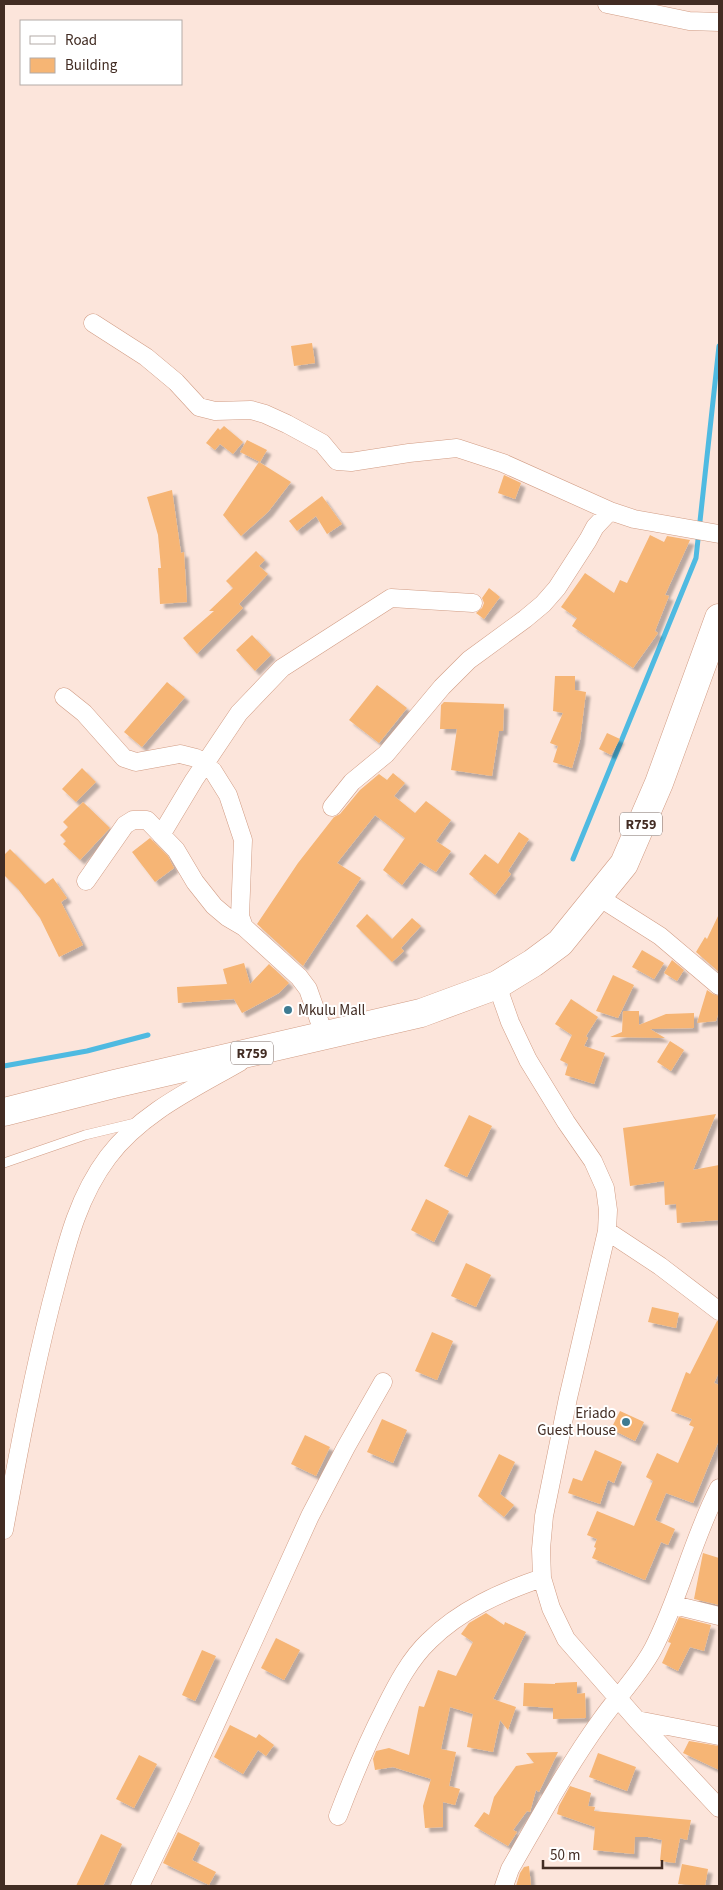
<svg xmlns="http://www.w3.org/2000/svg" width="723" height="1890" viewBox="0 0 723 1890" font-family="'Source Sans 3',sans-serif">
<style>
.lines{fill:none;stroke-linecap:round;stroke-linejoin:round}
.stream{stroke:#4fbae1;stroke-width:5}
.building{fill:#f6b574;filter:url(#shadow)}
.service-casing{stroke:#d19c84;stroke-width:10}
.minor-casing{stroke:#d19c84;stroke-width:19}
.primary-casing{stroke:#d19c84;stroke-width:29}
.service{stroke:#fff;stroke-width:9}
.minor{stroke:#fff;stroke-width:18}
.primary{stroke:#fff;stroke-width:28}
.poi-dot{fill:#3e7b92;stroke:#fff;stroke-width:2}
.labels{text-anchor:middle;stroke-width:4;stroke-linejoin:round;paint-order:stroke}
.shield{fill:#fff;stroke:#7b6b65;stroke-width:1}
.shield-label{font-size:14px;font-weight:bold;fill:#422c23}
.poi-label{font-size:15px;fill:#422c23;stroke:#fff;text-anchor:start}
</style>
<defs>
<filter id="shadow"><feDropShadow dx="4.5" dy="4.5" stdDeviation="1" flood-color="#0004"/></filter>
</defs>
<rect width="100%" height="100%" fill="#fce5db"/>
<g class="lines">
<!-- stream -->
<path class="stream" d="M573,859l123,-301 23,-212
M4,1066l83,-15 61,-16"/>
</g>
<!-- building -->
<path class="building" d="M312,343l3,20 -21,3 -3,-20z
M224,426l19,16 -10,12 -13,-10 -5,6 -9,-7 12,-15 2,2z
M247,440l20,10 -7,12 -20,-10z
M259,462l32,20 -23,30 -27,24 -18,-21z
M504,475l17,8 -6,16 -17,-6z
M172,490l9,63 3,-1 3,50 -27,2 -2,-36h3l-3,-33 -11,-38z
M322,496l20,28 -15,10 -11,-18 -19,15 -8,-10z
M650,535l14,7 3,-6 23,4 -25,55 4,1 -14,35 3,2 -25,35 -61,-42 5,-8 -16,-11 24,-34 29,20 6,-13 7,3z
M256,551l9,9 -6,6 9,8 -29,30 4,4 -46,46 -14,-16 31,-27h-5l24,-23 -7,-7z
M489,588l11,9 -16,22 -8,-6 6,-5 2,-5 -2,-5z
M252,635l19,20 -16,16 -19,-21z
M555,676h20v14l11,2 -6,48 -8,28 -19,-6 5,-16 -8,-3 13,-30 -10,-2z
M167,682l18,15 -43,50 -18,-15z
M377,685l30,23 -28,35 -30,-23z
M444,702l60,2 -1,27h-4l-7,45 -41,-6 6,-41h-17l1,-24z
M607,733l13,6 -9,16 -12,-6z
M82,768l14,14 -20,20 -14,-13z
M393,773l12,10 -11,13 21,17 11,-12 25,19 -15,21 15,10 -15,21 -16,-10 -18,23 -19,-15 22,-32 -30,-23 -38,48 24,15 -58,88 -46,-42 41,-61 36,-46 6,-3 20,-24 19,-16 8,6z
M83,802l27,26 -30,32 -17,-16 3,-3 -6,-6 8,-8 -5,-5z
M519,832l10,7 -21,32 3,3 -16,21 -26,-21 16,-20 13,10z
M150,838l18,18 6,12 -19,14 -23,-30z
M10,849l35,35 8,-6 14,20 -6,4 22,43 -24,12 -19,-39 -22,-29 -14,-14v-20z
M367,914l25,25 20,-21 9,8 -20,22 3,3 -12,11 -36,-36z
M719,914v58l-23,-20 9,-15 2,2z
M642,950l22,13 -10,16 -22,-12z
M672,960l12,10 -7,11 -13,-8z
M244,963l6,21 19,-20 20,19 -10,10 -37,20 -8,-14 -56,4 -1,-16 50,-3 -4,-15z
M613,975l21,10 -16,33 -22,-7z
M707,990l6,4 6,2v15l-3,10 -19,2z
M571,999l27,18 -12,19 2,2 -4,8 21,7 -11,31 -29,-9 3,-11 -8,-4 12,-25 -17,-11z
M623,1011h16v14l27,-11 28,-1v15l-44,1 15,9 -55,-1 12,-5z
M670,1041l14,9 -13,21 -14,-9z
M716,1114l-23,56 26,-5v55l-42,3 -1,-19 -11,1 -1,-24 -34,5 -7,-58z
M469,1115l23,11 -25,51 -23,-11z
M426,1199l23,12 -15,31 -23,-12z
M466,1263l25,12 -15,32 -25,-11z
M652,1307l27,6 -3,15 -28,-6z
M717,1321h2v51l-5,11 5,2v55l-26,63 -27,-10 -11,27 20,9 -7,16 -7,-3 -16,38 -53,-22 4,-10 -2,-1 3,-8 -10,-4 10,-24 37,15 19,-45 -7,-4 11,-24 21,10 16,-36 -5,-2 3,-6 -21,-8 15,-39 4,2z
M432,1332l21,9 -16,39 -22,-9z
M620,1411l24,11 -9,19 -24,-12z
M382,1419l25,11 -14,33 -26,-11z
M305,1435l25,12 -14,29 -25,-12z
M595,1450l27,12 -8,21 -6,-3 -8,24 -32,-11 5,-15 9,3z
M499,1454l16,8 -15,32 14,11 -10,12 -26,-21z
M703,1553l16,5v47l-25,-6z
M486,1613l18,12 1,-3 21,10 -33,67 23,8 -8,23 -8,-10 -7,32 -26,-5 6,-33 -23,-7 -9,42 15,3 -7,34 11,3 -5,16 -12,-3v25l-18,1 -2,-22 8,-27 -38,-12 -18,3 -2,-11 3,-8 13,-3 20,7 10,-49 5,1 14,-37 18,6 17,-34 -12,-8 8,-11z
M679,1617l32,8 -7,26 -14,-4 -12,24 -16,-8 9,-20 -3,-1z
M276,1638l24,12 -16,30 -23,-12z
M202,1650l14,6 -21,45 -13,-6z
M577,1682v12l8,-1 1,25 -33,1v-11l-30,-2 1,-23 31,1v-1z
M230,1725l26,13 3,-4 15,11 -8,11 -8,-6 -15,24 -29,-17z
M689,1741l30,5v24l-36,-17z
M558,1752l-19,40 -3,-2 -6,22 -3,-1 -14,19 4,2 -9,14 -34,-20 10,-14 5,3 5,-18 22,-31 18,-3 -8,-10z
M598,1753l38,14 -9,24 -38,-14z
M139,1755l18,9 -23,44 -18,-9z
M570,1786l21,7 -3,13 7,1 -1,4 97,9 -4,20 -7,-2 -5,25 -15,-2 2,-21 -14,-3h-13l-1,17 -41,-4 2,-23 -38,-13 2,-8z
M178,1832l22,11 -8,17 24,12 -7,13 -46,-22z
M101,1834l21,10 -19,42h-27z
M682,1864l26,5 -3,17 -27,-2z
M529,1866l2,20h-15l4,-13 4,-6z"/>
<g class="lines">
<!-- service casing -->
<g class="service-casing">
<path id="service" d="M4,1163l81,-28 50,-12"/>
</g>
<!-- minor casing -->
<g class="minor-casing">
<path id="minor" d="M607,4l82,17 30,1
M93,323l53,34 30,25 23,25 16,4 36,-1 14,4 22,10 35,19 15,18 14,1 58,-9 48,-5 46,15 107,48 24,8 85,15
M64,697l20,16 40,45 12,4 44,-8 16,4 17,13 15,24 15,45 -3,76 4,11 55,50 9,12 17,48
M332,807l20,-25 34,-28 56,-67 27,-27 56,-41 18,-15 14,-16 31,-48 7,-13 15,-16
M161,835l33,-55 45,-67 43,-45 109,-70 82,5
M86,881l39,-56 8,-5h14l29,30 19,32 19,24 13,11 17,10
M597,896l63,40 59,50
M497,985l13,37 18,38 38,62 27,39 12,27 3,22 -1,21 -39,167 -24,118 -3,33 1,29 9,30 15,31 71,81 82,88
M607,1231l53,35 59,45
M4,1530c14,-75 28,-151 47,-226 14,-52 24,-103 57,-147 33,-44 85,-68 132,-95
M674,1605l45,11
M637,1720l82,16
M338,1816c14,-37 29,-73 47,-108 12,-24 25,-49 44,-67 31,-31 72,-49 113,-63
M140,1886l42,-88 128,-282 36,-69 37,-65
M504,1886l6,-17c29,-50 57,-102 91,-149 17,-24 38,-45 52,-71 27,-52 39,-109 66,-161"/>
</g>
<!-- primary casing -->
<g class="primary-casing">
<path id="primary" d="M4,1112l110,-28 307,-71 76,-28 36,-22 27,-20 64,-79 35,-81 60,-165"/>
</g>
<!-- service -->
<use href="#service" class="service"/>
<!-- minor -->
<use href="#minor" class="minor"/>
<!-- primary -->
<use href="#primary" class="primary"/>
</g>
<!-- markers -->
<g class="poi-dot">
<circle cx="288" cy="1010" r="5"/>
<circle cx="626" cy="1422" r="5"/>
</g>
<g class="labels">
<!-- shield labels -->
<g class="shield">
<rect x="620" y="812.5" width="42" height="23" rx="4"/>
<rect x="231" y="1041.5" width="42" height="23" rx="4"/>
</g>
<g class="shield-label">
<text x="641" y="829">R759</text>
<text x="252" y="1058">R759</text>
</g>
<!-- poi labels -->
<g class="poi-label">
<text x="298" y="1015">Mkulu Mall</text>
<text x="616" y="1418" text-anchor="end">Eriado<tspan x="616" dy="17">Guest House</tspan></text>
</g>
</g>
<!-- border -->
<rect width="723" height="1890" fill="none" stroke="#422c23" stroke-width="10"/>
<!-- legend -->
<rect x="20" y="20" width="162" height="65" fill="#ffffff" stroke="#b3aba7"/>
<rect x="30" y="36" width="25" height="8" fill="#ffffff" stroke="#b3aba7"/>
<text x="65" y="45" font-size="15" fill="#422c23">Road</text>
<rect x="30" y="58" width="25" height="15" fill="#f6b574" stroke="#b3aba7"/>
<text x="65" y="70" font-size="15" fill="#422c23">Building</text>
<!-- scale -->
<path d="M543 1860v8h119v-8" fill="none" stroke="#422c23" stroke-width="2.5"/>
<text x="550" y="1860" font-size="15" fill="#422c23" stroke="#ffffff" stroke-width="4" paint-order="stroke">50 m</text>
</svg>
